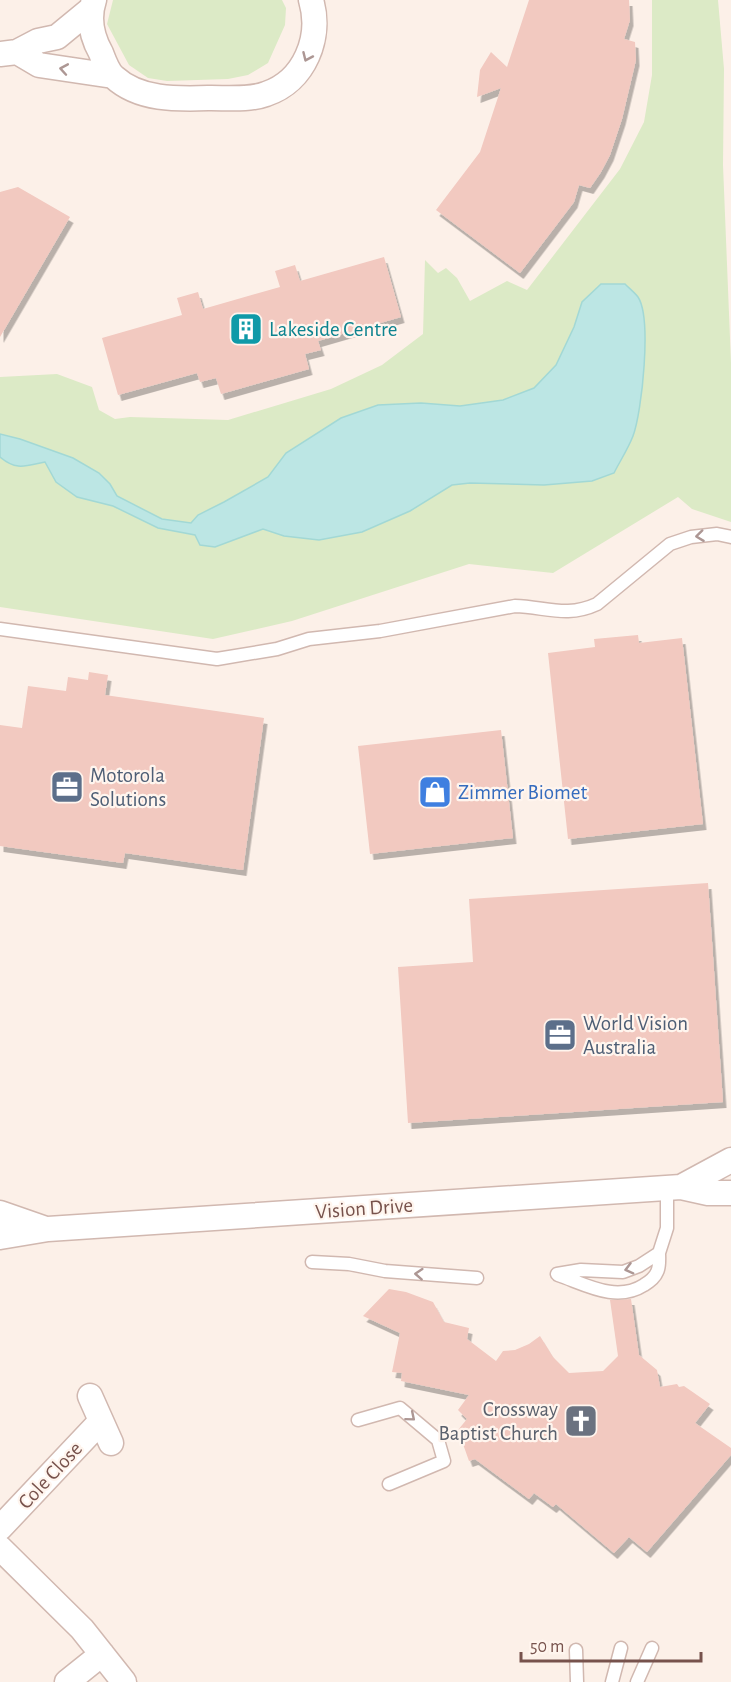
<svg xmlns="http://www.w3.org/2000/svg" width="731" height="1682" viewBox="0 0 731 1682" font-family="'Alegreya Sans',sans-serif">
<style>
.green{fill:#dceac6}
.water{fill:#bce6e4;stroke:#a2d8d5;stroke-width:1.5}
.building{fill:#f2c9c0;filter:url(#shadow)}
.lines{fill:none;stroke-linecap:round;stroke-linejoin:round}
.service-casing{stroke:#d1b8b0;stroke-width:15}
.minor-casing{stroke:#d1b8b0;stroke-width:27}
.service{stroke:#fff;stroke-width:12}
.minor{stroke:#fff;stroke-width:24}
.oneway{stroke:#ad9794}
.labels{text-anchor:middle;stroke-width:4.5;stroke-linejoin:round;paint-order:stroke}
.culture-label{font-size:21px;fill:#0d838f;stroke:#fff5ee;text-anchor:start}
.service-label{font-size:21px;fill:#4e5e75;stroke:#fff5ee;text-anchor:start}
.shop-label{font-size:21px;fill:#366cbe;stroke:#fff5ee;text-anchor:start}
.street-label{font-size:21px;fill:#77524c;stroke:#fff5ee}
.worship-label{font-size:21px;fill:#5b616d;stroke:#fff5ee;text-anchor:end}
</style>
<defs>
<filter id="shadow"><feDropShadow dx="3.5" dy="6" stdDeviation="0" flood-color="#0004"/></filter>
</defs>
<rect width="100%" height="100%" fill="#fcf0e8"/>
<!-- green -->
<path class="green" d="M113,0h169l4,8 -1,17 -17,38 -20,12 -20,4 -61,2 -19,-3 -19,-13 -22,-41z
M652,0h66l6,69 -1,96 8,198v159l-39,-13 -14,-12 -125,76 -84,-9 -177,57 -79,18 -213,-32v-230l57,-3 35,13 7,23 16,9 15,-2 98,3 103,-31 51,-24 41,-31 2,-74 13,13 8,-5 11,10 13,23 37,-20 20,9 93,-121 24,-47 8,-47z"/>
<!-- water -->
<path class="water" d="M601,284h24c4,4 10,9 13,13 14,21 4,115 -5,139 -5,13 -13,25 -19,37l-22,8 -48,4 -74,-2 -18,2 -42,26 -48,21 -43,8 -35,-4 -21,-7 -48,18 -15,-2 -5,-10 -37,-7 -45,-22 -36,-9 -21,-15 -11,-20c-20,4 -28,9 -45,-5v-23l20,5 53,19 26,15 11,11 7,12 45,23 29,4 7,-8 26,-13 44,-25 18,-24 55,-35 37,-13 43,-2 39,3 43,-6 31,-12 22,-23 18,-38 8,-25z"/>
<!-- building -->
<path class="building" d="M529,0h100l1,20 -6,19 11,3 1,18 -14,59 -12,36 -9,17 -11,16 -11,-3 -5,17 -54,71 -84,-63 44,-58 21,-64 -24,9 3,-27 11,-18 16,15z
M18,187l52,30 -70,120v-145z
M384,257l17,60 -83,24 3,9 -16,4 4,15 -88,25 -5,-16 -16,4 -3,-9 -79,22 -16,-57 80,-23 -5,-17 21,-6 5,17 77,-22 -5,-16 20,-6 5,16z
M638,635l1,8 43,-5 21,186 -135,15 -20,-186 47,-6 -1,-8z
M89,672l19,3 -3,20 159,23 -21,152 -118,-17 -2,10 -123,-17v-121l22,3 6,-42 38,5 2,-14 20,3z
M501,730l12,108 -143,16 -12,-108z
M708,883l15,219 -315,21 -10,-156 75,-5 -4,-63z
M389,1289l17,3 27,10 11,20 25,6 -2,11 29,22 7,-10 12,-1 14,-6 11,-8 13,21 16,16 34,-2 15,-15 -8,-56 21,-1 8,56 18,15 3,17 17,-3 2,3 5,-1 26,18 -15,19 36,25v7l-84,97 -18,-15 -15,16 -58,-49 -3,3 -19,-14 -5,6 -54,-40 -6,2 -11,-31 9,-11 -9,-9 11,-15 -68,-14 1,-8 -10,-1 8,-39 -37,-17z"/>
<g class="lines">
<!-- service casing -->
<g class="service-casing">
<path id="service" d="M0,629l217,30 60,-10 32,-10 71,-8 135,-25c31,1 52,12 82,-2l73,-60 21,-7 26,-3 14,3
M312,1262l37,2 36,7 92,7
M557,1274l24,-4 42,2 16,-6 20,-13 8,-25v-39
M558,1275c27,9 58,28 86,10 5,-3 11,-8 13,-13 3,-5 2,-14 2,-19
M358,1420l42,-12 38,32 6,21 -55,23
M576,1650l1,32
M612,1682l9,-34
M637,1682l15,-34"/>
</g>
<!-- minor casing -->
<g class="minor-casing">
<path id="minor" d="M94,0c-6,18 -2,37 7,53 3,8 7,19 13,24 26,24 65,22 97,21 18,0 39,2 55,-4 39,-13 56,-57 45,-94
M17,52l22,13 74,11
M0,54l17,-2 21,-11 19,-4 34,-28
M681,1187l50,-27
M0,1213l46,16
M0,1237l48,-8 633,-42 27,6h23
M90,1396l21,47
M0,1528l101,-107
M0,1548l82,81 42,53
M67,1682l35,-28"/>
</g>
<!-- service -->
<use href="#service" class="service"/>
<!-- minor -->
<use href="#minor" class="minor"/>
</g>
<!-- one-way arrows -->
<defs><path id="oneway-chevron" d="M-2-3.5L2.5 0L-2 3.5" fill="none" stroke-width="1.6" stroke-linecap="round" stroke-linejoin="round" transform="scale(1.5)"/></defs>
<g class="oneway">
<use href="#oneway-chevron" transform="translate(307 57) rotate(114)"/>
<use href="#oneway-chevron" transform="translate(64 69) rotate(-170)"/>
<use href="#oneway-chevron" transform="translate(700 536) rotate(173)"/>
<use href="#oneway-chevron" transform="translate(629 1269) rotate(165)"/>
<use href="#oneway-chevron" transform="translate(419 1274) rotate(-176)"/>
<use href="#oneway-chevron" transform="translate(411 1417) rotate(40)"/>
</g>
<!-- icons -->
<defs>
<g id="building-square" transform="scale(1.725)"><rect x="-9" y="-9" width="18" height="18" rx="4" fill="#0f9aa8" stroke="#fff5ee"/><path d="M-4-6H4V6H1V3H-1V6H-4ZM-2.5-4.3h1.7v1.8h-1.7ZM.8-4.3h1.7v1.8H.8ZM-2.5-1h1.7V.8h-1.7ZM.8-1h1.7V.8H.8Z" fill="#fff"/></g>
<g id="office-square" transform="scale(1.725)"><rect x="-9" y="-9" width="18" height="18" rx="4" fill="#5c6f8a" stroke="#fff5ee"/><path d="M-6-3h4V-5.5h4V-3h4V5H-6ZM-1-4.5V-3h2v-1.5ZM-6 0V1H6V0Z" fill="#fff"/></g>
<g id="shop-square" transform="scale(1.725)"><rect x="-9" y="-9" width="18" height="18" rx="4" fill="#3f7fe0" stroke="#fff5ee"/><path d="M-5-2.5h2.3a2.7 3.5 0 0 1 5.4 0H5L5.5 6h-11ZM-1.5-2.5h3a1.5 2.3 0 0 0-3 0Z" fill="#fff"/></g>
<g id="church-square" transform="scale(1.725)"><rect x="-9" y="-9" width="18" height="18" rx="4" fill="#6b7280" stroke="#fff5ee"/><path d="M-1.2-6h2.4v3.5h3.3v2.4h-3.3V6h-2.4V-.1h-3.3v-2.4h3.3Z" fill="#fff"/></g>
</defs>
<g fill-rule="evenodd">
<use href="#building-square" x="246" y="329"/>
<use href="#office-square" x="67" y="787"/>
<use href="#shop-square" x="435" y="792"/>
<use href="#office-square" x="560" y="1035"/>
<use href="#church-square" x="581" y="1421"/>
</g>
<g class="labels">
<!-- culture labels -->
<g class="culture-label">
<text x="269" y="336">Lakeside Centre</text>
</g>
<!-- service labels -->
<g class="service-label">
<text x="90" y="782">Motorola<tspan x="90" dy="24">Solutions</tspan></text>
<text x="583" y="1030">World Vision<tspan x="583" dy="24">Australia</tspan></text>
</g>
<!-- shop labels -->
<g class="shop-label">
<text x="458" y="799">Zimmer Biomet</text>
</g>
<!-- street labels -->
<g class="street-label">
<text transform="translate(364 1208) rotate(-4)" y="7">Vision Drive</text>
<text transform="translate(50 1475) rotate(-47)" y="7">Cole Close</text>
</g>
<!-- worship labels -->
<g class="worship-label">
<text x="558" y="1416">Crossway<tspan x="558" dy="24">Baptist Church</tspan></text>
</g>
</g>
<!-- scale -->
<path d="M521 1652v9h180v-9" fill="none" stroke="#77524c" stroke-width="3"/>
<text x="530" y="1652" font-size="18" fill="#77524c" stroke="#fff5ee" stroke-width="4.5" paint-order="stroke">50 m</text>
</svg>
